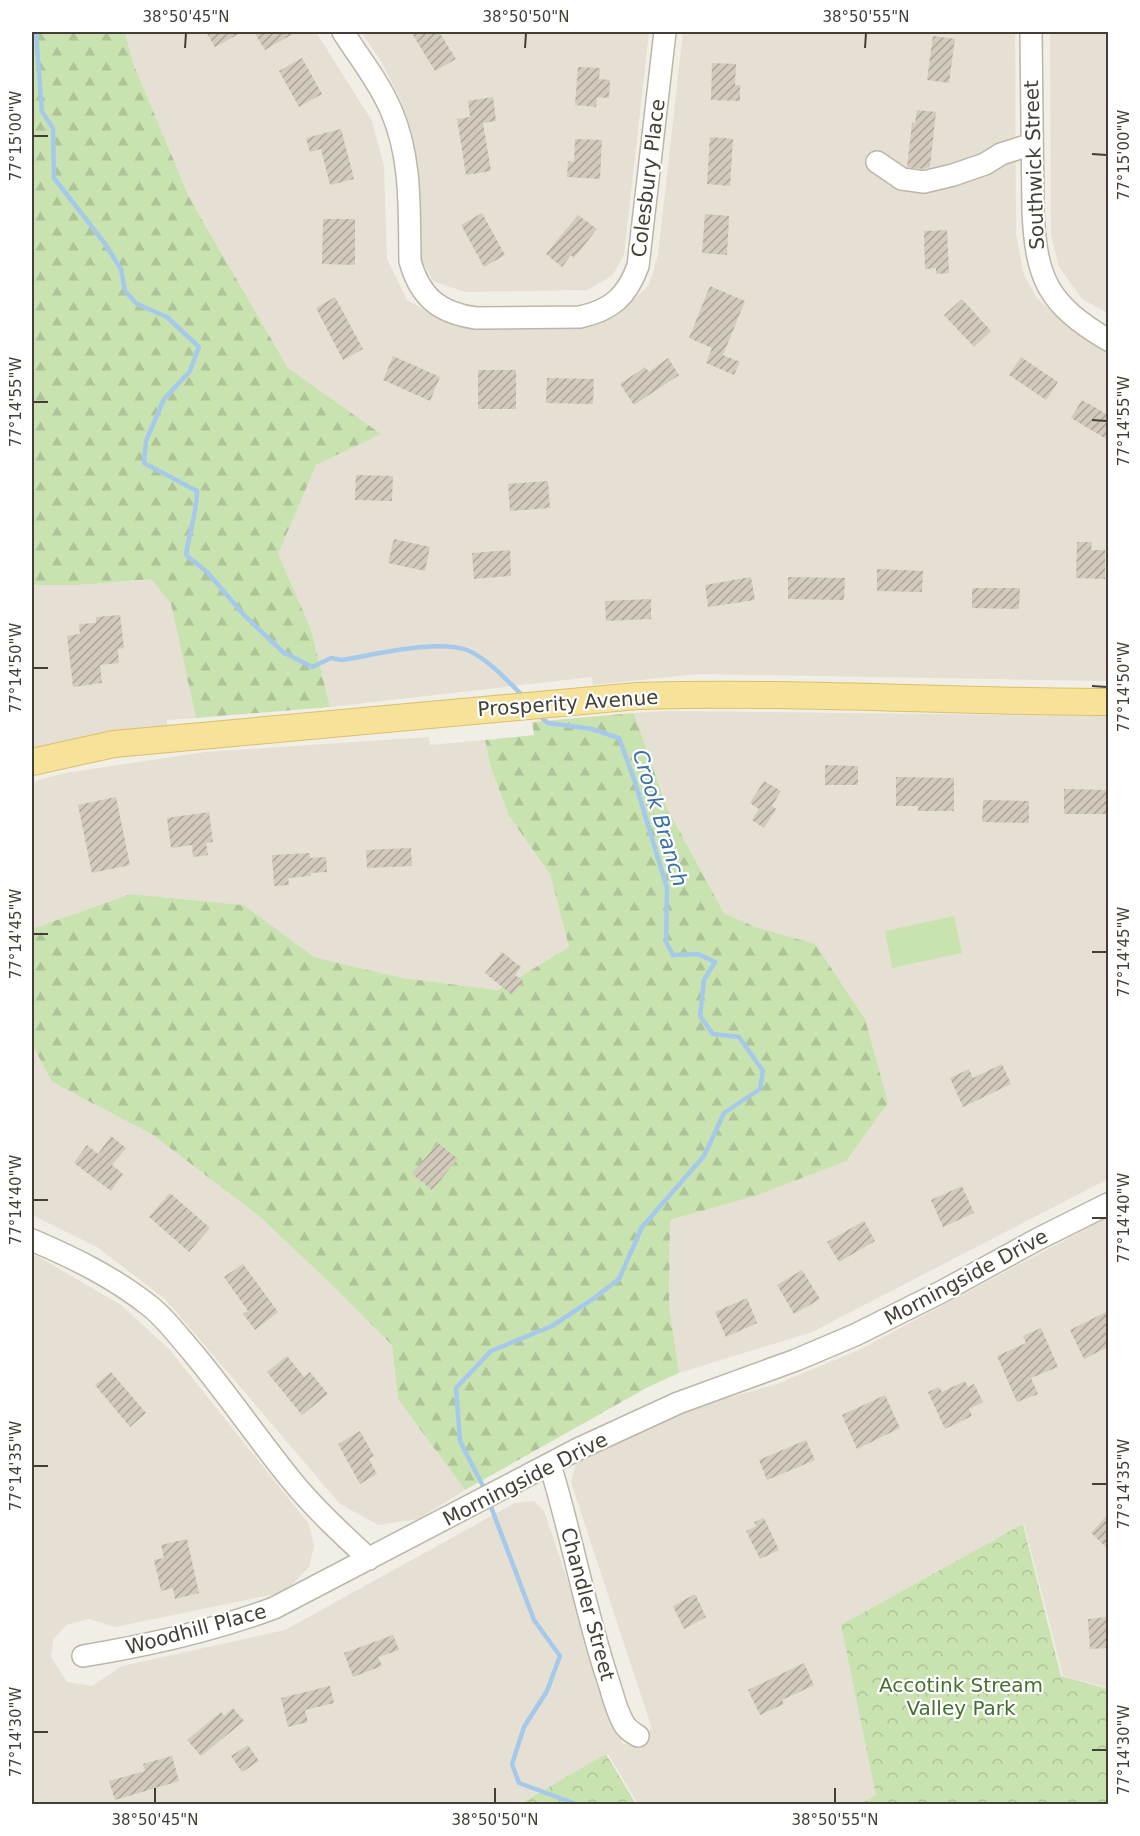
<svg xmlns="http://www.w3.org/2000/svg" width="1140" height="1836" viewBox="0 0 1140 1836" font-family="'DejaVu Sans',sans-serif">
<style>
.residential{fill:#e5e0d3}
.forest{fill:url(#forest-firs)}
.park{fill:url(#park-crowns)}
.pitch{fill:#c9e3b0}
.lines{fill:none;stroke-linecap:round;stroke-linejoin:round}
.stream{stroke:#a5c9ea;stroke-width:4.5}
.building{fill:url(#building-hatch)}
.minor-casing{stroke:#bcb6a8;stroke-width:24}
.major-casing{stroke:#dac06a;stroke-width:28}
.minor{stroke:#fff;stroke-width:21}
.major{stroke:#f7e299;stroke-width:26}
.ticks{fill:none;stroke:#433f35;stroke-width:2}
.labels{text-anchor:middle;stroke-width:4.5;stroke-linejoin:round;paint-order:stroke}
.street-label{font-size:20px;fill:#433f35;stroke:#fff}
.park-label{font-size:20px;fill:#42702d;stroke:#fff}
.water-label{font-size:21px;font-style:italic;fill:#3770a7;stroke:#fff}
.neatline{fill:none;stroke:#433f35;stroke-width:2}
.ticks-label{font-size:15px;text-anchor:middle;fill:#433f35}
</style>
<defs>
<pattern id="forest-firs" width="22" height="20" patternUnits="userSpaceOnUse" patternTransform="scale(1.5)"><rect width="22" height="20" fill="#c9e3b0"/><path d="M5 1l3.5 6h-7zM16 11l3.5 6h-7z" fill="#aec498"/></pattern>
<pattern id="park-crowns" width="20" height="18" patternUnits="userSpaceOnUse" patternTransform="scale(1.5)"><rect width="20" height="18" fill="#c9e3b0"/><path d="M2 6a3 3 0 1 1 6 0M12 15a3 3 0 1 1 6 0" fill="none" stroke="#aec498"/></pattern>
<pattern id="building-hatch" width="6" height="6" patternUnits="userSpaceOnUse" patternTransform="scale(1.5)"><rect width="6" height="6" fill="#d2cabb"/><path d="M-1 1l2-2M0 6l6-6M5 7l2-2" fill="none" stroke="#aca599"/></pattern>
</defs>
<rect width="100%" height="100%" fill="#f1eee5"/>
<!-- residential -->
<path class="residential" d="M125,32h191l56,89 12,45 3,93 20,41 42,24h132l35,-8 33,-31 9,-30 25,-223h332l1,203 8,40 13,23 31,29 40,24v330l-410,-7 -105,11 -1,-8 -262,30 -19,-78 -34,-75 39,-89 64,-31 -92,-66 -98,-169 -57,-136z
M361,32h288l-25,223 -12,21 -25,14 -122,2 -32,-11 -14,-26 -2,-87 -15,-65 -21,-42z
M1050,32h58v281l-26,-14 -23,-32 -8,-32z
M151,579l20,25 25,114 -29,2v6l-39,5 -96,21v-167h47z
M666,711l442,5v463l-296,153 -133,41 -10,-69 1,-84 85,-24v-269l-31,-14 -57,-105 -33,-95z
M429,737l1,8 55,-5 6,28 18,48 41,58 19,73 -71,43 -96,-12 -88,-21 -70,-52 -114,-11 -98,35v-147l33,-9 140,-21z
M32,1044l20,38 101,53 106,81 74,70 59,59 6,54 67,91 -47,29 -40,6 -38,-21 -175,-205 -68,-52 -65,-32z
M1108,1217v471l-45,-12 -39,-152 -181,100 35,171 -17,9h-223l-30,-50 -91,50h-485v-551l89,52 49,45 139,174 5,22 -5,21 -24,25 -170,35 -26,-8 -23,6 -13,15 -2,17 16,25 25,4 30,-20 163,-36 230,-127 19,-2 10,10 79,234 29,-16 -81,-247 5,-19 101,-51 100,-28 84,-35z"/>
<!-- forest -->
<path class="forest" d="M32,32h93l8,31 57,136 98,169 93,66 -65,31 -38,89 33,75 19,78 -134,11 -25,-114 -20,-25 -72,6h-47z
M634,713l33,95 57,105 31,14 60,17 50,75 23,84 -42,58 -91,35 -85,24 -1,84 10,69 -29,13 -185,104 -67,-91 -6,-54 -59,-59 -74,-70 -106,-81 -101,-53 -20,-38v-115l98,-35 114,11 70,52 88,21 96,12 71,-43 -19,-73 -41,-58 -18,-48 -6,-28 49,-5 -2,-13z"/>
<!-- park -->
<path class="park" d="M1023,1524l38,152 47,13v115h-248l16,-9 -35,-170z
M606,1754l30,50h-117z"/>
<!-- pitch -->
<path class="pitch" d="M954,916l8,37 -70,15 -7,-37z"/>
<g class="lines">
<!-- stream -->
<path class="stream" d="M36,32l6,80 11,16 1,50 49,63 18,28 4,22 12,13 30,13 32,30 -9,24 -26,28 -18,42 -2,22 53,28c0,22 -8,42 -11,64l21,17 38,44 38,36 29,15 19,-9 11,2c32,-5 95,-21 125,-10 18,7 40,30 54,44
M483,1486l-23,-45 -4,-53 35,-37 61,-25 41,-27 26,-20 23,-52 62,-71 20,-43 36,-24 3,-18 -24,-34 -26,-3 -13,-18 4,-36 11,-18 -17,-8 -25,1 -7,-13 1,-54 -32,-106 -16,-44 -27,-9 -44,-6 -7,-6
M491,1507l43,113 26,36 -13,35 -23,36 -12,37 7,19 57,21"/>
</g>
<!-- building -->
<path class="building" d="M206,32h36l-27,15z
M254,32h42l-31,18z
M411,32h28l17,27 -21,12z
M933,36l22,3 -6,44 -22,-3z
M302,58l20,36 -23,13 -20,-36z
M712,63l24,1 -1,21h5v16l-29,-1z
M578,67l22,1 -1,11 11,1 -1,18 -12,-1 -1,10 -21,-2z
M493,97l3,24 -13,2 8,48 -25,4 -9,-56 13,-2 -2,-16z
M917,110l19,2 -6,55 -7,2 -16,-2 5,-44h3z
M341,129l13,50 -24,6 -9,-36 -11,3 -4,-14z
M710,137l23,2 -3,47 -23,-2z
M575,139l27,1 -2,39 -33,-2 1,-16 6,1z
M482,213l23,42 -21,12 -23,-42z
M705,214l24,2 -2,39 -25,-2z
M578,215l19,14 -23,29 -3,-3 -9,12 -16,-13z
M323,219h32v46l-33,-1z
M947,230l2,43 -13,1v-6l-11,1 -1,-38z
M710,286l35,15 -22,54 17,7 -6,13 -28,-12 6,-15 -23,-10z
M335,297l28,52 -20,11 -27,-52z
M962,299l29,32 -17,16 -30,-32z
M393,356l47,21 -10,24 -47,-21z
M1021,357l37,25 -12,18 -37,-25z
M668,358l11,17 -45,30 -14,-21 25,-17 4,5z
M478,370h38v39h-38z
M547,378l47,1 -1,25 -47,-1z
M1082,400l26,15v25l-37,-22z
M356,475l37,1 -1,25 -37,-1z
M548,481l2,27 -40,3 -2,-27z
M394,539l36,8 -5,24 -37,-8z
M1077,542h15l-1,8h14v29l-29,-1z
M510,550l1,26 -37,3 -2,-26z
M877,569l46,2 -1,21 -45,-1z
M751,577l4,23 -47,7 -3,-22z
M788,577l57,1 -1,22 -56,-1z
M972,588h48l-1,21 -47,-1z
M651,599v20l-45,2 -1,-20z
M120,615l4,33 -6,1 1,14 -19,2 2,18 -29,4 -6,-51 13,-2 -1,-10 17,-1v-6z
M825,765l33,1v19h-33z
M896,777l58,1v33h-36v-5h-22z
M764,781l17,10 -9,15 4,3 -12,19 -12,-8 7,-11 -9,-6z
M1064,789l44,1v24h-44z
M116,797l14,68 -38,8 -14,-68z
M983,800l46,1v22l-47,-1z
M209,812l4,30 -7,1 2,12 -15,2 -1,-12 -21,3 -4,-30z
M411,848l1,18 -45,2 -1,-18z
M310,853v5l16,-1 1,15 -16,1v3l-23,2 1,7 -15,1 -2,-31z
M502,952l19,15 -6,8 8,6 -11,14 -27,-22z
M1002,1064l9,20 -48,23 -13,-29 19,-9 4,9z
M111,1136l15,12 -14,17 11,9 -12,17 -37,-28 13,-18 11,9z
M438,1143l20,16 -26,31 -20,-16z
M962,1186l12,27 -31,14 -12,-27z
M170,1193l40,35 -21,24 -40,-35z
M864,1221l11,20 -36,21 -12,-20z
M243,1264l35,48 -23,18 -12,-16 5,-3 -24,-34z
M802,1270l18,29 -26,15 -17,-29z
M747,1298l10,25 -31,14 -11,-25z
M1108,1311v36l-24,12 -14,-29z
M1041,1328l17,39 -27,11 7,16 -21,8 -20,-46 29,-13 -3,-7z
M287,1356l17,21 6,-5 18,22 -26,21 -35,-43z
M111,1372l35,41 -16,14 -35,-42z
M965,1381l3,6 6,-3 9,18 -14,7 3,7 -27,13 -17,-37 11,-5 3,5z
M885,1395l15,33 -43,21 -15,-34z
M360,1431l14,25 -5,3 8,15 -17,10 -22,-40z
M806,1440l9,20 -48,20 -8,-20z
M1108,1514v35l-17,-16z
M764,1518l15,32 -19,9 -14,-28 10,-5 -2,-4z
M187,1539l12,54 -24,6 -2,-11 -12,3 -7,-31 10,-2 -3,-13z
M695,1594l11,23 -22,12 -11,-23z
M1108,1617v31l-18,1 -2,-30z
M393,1635l6,15 -21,7 4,9 -29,11 -9,-24z
M804,1663l10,22 -32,15 2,4 -24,11 -12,-25z
M330,1686l4,17 -29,7 3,12 -20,5 -7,-29z
M233,1708l11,13 -43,35 -14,-16 34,-28 3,4z
M248,1745l11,16 -17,11 -11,-16z
M172,1756l7,25 -64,19 -6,-19 36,-10 -2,-7z"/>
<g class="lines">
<!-- minor casing -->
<g class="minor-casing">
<path id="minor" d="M343,32c16,25 36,50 48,78 21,48 18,100 19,151 10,36 29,52 66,57l104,-1c32,-7 47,-21 58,-51l27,-234
M1031,32l2,178c3,70 15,94 75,130
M877,162l25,17 22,3 29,-7 32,-11 16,-10 31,-10
M32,1240c42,18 83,38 119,67 16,13 29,31 43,47 34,41 64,85 98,127 23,28 50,53 77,78
M550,1465c22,70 34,142 57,212 5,14 8,30 15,43 3,8 9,12 16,16
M83,1656c62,-10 132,-26 191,-48l304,-159 100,-46 118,-43 59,-25 88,-44 95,-52 70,-35"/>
</g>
<!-- major casing -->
<g class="major-casing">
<path id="major" d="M32,762l82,-18 523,-48c157,-5 315,6 471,6"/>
</g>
<!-- minor -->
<use href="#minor" class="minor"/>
<!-- major -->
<use href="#major" class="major"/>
</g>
<!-- ticks -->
<path class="ticks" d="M185,48l1,-15M525,48l1,-15M865,48l1,-15M33,136h15M1092,154l15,1M33,402h15M1092,420l15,1M33,668h15M1092,686l15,1M33,934h15M1092,952h15M33,1200h15M1092,1218h15M33,1466h15M1092,1484h15M33,1732h15M1092,1750h15M155,1803v-15M495,1803v-15M835,1803v-15"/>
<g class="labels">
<!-- street labels -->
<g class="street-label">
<text transform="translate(1034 165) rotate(-92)" y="7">Southwick Street</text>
<text transform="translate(648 178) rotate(-83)" y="7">Colesbury Place</text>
<text transform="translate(568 703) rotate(-4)" y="7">Prosperity Avenue</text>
<text transform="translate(966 1277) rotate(-28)" y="7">Morningside Drive</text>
<text transform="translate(525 1479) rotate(-27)" y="7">Morningside Drive</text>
<text transform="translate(588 1604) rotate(75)" y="7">Chandler Street</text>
<text transform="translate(196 1629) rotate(-15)" y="7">Woodhill Place</text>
</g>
<!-- park labels -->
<g class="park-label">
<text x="961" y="1692">Accotink Stream<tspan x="961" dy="23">Valley Park</tspan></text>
</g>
<!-- water labels -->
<g class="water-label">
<text transform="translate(660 818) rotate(73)" y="7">Crook Branch</text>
</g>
</g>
<!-- border -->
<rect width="1140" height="1836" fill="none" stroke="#ffffff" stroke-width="66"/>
<rect x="33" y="33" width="1074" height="1770" class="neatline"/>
<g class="ticks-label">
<text x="186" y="22">38°50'45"N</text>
<text x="526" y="22">38°50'50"N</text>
<text x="866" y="22">38°50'55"N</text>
<text transform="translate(16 136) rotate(-90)" y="5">77°15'00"W</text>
<text transform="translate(1124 155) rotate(-90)" y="5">77°15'00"W</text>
<text transform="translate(16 402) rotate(-90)" y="5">77°14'55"W</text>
<text transform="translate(1124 421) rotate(-90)" y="5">77°14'55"W</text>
<text transform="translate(16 668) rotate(-90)" y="5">77°14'50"W</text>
<text transform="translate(1124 687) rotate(-90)" y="5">77°14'50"W</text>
<text transform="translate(16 934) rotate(-90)" y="5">77°14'45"W</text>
<text transform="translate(1124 952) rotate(-90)" y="5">77°14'45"W</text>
<text transform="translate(16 1200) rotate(-90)" y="5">77°14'40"W</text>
<text transform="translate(1124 1218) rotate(-90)" y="5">77°14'40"W</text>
<text transform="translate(16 1466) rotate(-90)" y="5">77°14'35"W</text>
<text transform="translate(1124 1484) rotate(-90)" y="5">77°14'35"W</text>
<text transform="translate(16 1732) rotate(-90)" y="5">77°14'30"W</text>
<text transform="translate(1124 1750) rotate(-90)" y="5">77°14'30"W</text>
<text x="155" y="1825">38°50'45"N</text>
<text x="495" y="1825">38°50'50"N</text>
<text x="835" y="1825">38°50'55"N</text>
</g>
</svg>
